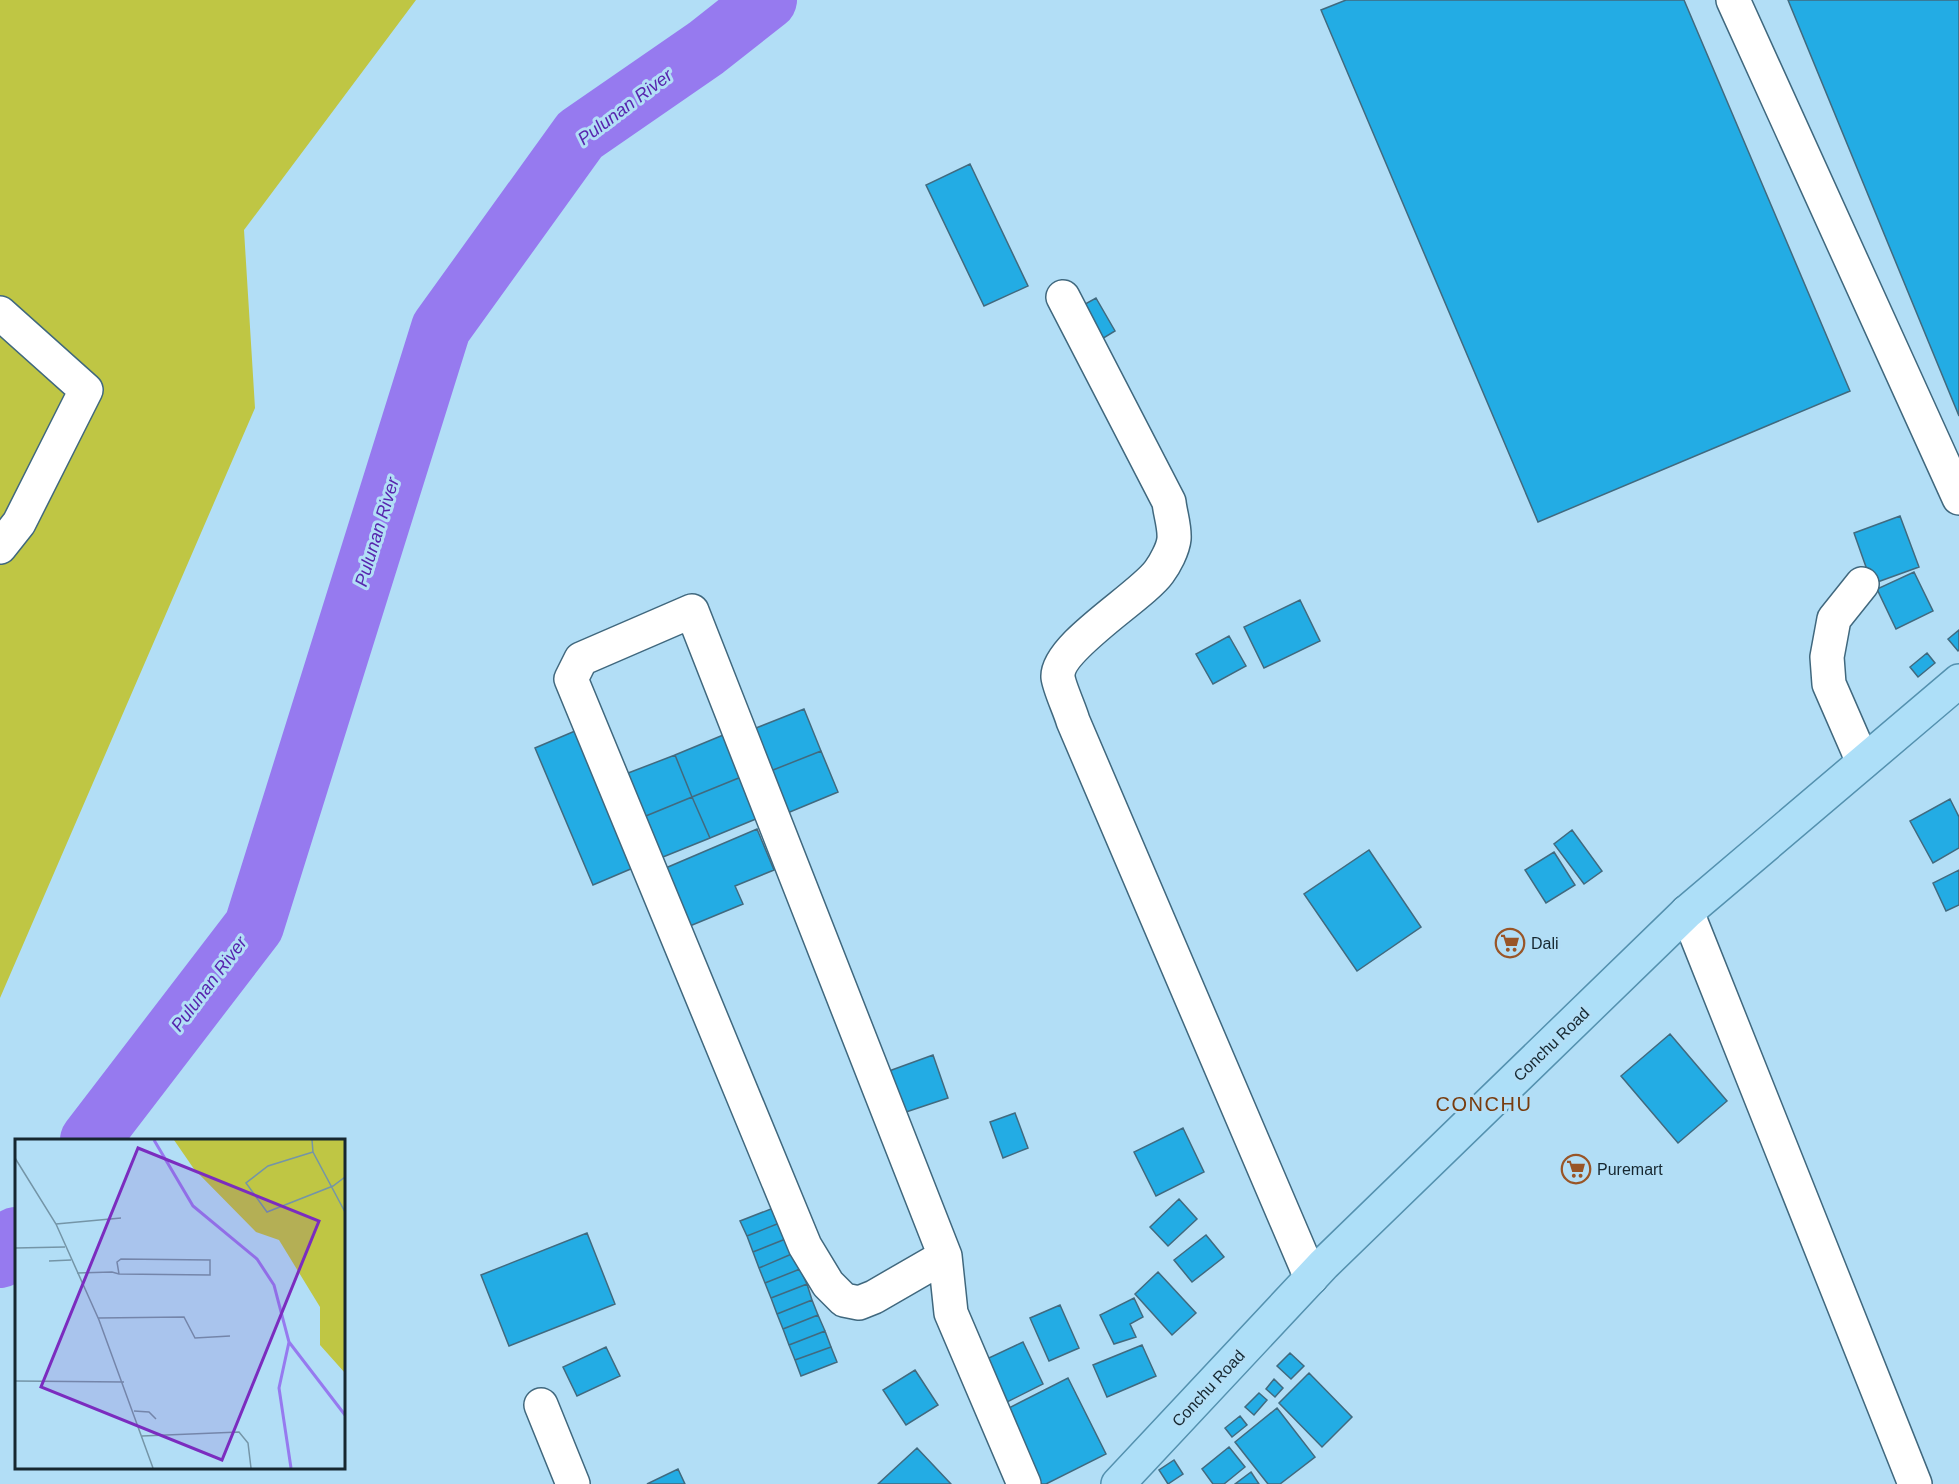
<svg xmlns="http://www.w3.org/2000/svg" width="1959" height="1484" viewBox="0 0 1959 1484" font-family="Helvetica,sans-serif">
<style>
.green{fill:#bfc644}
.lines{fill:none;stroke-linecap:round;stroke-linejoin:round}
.river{stroke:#967aef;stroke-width:60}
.building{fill:#23ace4;stroke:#416a7f;stroke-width:1.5}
.minor-casing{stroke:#40687e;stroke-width:36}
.major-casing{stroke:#5491af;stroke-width:36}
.minor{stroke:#fff;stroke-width:33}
.major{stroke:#addff8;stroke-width:33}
.labels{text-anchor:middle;stroke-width:6;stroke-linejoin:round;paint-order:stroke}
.poi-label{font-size:16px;fill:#162730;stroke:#b2def6;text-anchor:start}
.street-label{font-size:16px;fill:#162730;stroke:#b2def6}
.water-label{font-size:18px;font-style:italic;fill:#5725ae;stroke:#b2def6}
.quarter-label{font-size:20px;letter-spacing:1.5px;fill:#783c0e;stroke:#b2def6}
.inset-river{fill:none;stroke:#967aef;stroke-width:3}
.inset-road{fill:none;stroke:#7495a7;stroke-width:1.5}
.view{fill:#7b2cbf;fill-opacity:0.15;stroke:#7b2cbf;stroke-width:3}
.inset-edge{fill:none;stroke:#162730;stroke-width:3}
</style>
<rect width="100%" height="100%" fill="#b2def6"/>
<!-- green -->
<path class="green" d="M0,0h416l-172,230 11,178 -255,590z"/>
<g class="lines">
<!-- river -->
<path class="river" d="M90,1140l164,-214 187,-598 139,-193 126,-87 61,-48
M0,1258l16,-21"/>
</g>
<!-- building -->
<path class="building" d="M1346,0h338l166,391 -312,131 -217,-512z
M1788,0h171v416z
M970,164l58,122 -44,20 -58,-121z
M1096,298l19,33 -18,11 -19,-34z
M1900,516l19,51 -47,17 -18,-51z
M1914,572l19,39 -37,18 -19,-40z
M1300,600l20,41 -56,27 -20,-41z
M1959,630v20l-1,1 -10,-12z
M1229,636l17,30 -33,18 -17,-30z
M1927,653l8,10 -17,14 -8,-10z
M804,709l17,42 -53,21 -17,-42z
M575,731l58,137 -40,17 -58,-137z
M728,733l18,42 -54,22 -17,-42z
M821,751l17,41 -53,22 -17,-42z
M675,755l17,42 -51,21 -18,-43z
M746,775l17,41 -53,22 -18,-41z
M692,797l18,41 -52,21 -17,-41z
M1950,799l9,18v31l-26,15 -23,-42z
M757,829l17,41 -39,16 8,18 -58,24 -24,-58z
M1572,830l30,41 -18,13 -30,-40z
M1369,850l52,77 -64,44 -53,-77z
M1554,852l21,33 -29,18 -21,-33z
M1959,870v35l-13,6 -13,-28z
M1670,1034l57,67 -49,42 -57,-67z
M933,1055l15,43 -45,15 -14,-42z
M1015,1113l13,35 -25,10 -13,-36z
M1183,1128l21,44 -48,24 -22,-44z
M1179,1199l18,20 -29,27 -18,-19z
M776,1207l6,15 -35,14 -7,-15z
M782,1222l6,16 -35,14 -6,-16z
M587,1233l28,71 -106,42 -28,-71z
M1206,1235l18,22 -32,25 -18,-22z
M788,1238l6,15 -35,15 -6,-16z
M794,1253l6,16 -35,14 -6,-15z
M800,1269l7,15 -36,14 -6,-15z
M1158,1272l38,41 -24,22 -37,-41z
M807,1284l5,16 -35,14 -6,-16z
M1134,1298l9,19 -13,7 6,13 -22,7 -14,-29z
M812,1300l6,15 -35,14 -6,-15z
M1060,1305l19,43 -30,13 -19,-43z
M818,1315l7,16 -36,14 -6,-16z
M825,1331l6,16 -36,13 -6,-15z
M1023,1342l20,42 -44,22 -21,-43z
M1142,1345l14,31 -49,21 -14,-32z
M606,1347l14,29 -43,20 -14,-29z
M831,1347l6,15 -36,14 -6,-16z
M1290,1353l14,13 -13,13 -14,-13z
M915,1370l23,35 -32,20 -23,-35z
M1309,1373l43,44 -30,30 -43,-44z
M1068,1378l38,76 -60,30h-7l-36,-73z
M1274,1379l9,9 -8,9 -9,-8z
M1259,1393l8,7 -13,15 -9,-8z
M1277,1408l38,49 -35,27h-12l-33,-42z
M1240,1416l7,9 -15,12 -7,-9z
M1229,1447l16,20 -21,17h-11l-11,-15z
M917,1448l34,36h-73z
M1174,1460l9,14 -15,10 -9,-14z
M678,1469l7,15h-38z
M1251,1472l8,12h-24z"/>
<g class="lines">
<!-- minor casing -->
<g class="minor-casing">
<path id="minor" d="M1733,0l226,498
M1063,297l106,205c1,11 6,25 5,37 -1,10 -9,25 -15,33 -18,25 -103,75 -101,105 1,10 12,33 15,44l238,557
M0,313l86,77 -67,133 -19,24
M1862,584l-28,35 -7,38 2,27 34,78
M1687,912l228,572
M945,1256l-71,41 -15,6 -15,-3 -16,-16 -23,-38 -234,-567 10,-20 111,-48 253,645 6,57 73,171
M541,1405l32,79"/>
</g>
<!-- major casing -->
<g class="major-casing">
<path id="major" d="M1118,1484l206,-220 363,-352 272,-231"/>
</g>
<!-- minor -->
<use href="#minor" class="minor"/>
<!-- major -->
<use href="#major" class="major"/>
</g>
<!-- icons -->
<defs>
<g id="supermarket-ring" transform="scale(1.5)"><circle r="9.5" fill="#b2def6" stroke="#995527" stroke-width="1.5"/><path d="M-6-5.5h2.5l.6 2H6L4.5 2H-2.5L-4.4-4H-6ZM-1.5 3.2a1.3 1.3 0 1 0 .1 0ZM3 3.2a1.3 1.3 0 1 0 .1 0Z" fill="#995527"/></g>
</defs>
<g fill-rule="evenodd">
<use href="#supermarket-ring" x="1510" y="943"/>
<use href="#supermarket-ring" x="1576" y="1169"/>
</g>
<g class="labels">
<!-- poi labels -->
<g class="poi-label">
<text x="1531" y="949">Dali</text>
<text x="1597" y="1175">Puremart</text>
</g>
<!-- street labels -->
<g class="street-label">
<text transform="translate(1551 1044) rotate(-44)" y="6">Conchu Road</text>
<text transform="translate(1208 1388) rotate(-47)" y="6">Conchu Road</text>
</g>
<!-- water labels -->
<g class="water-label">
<text transform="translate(625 107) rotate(-37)" y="6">Pulunan River</text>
<text transform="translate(377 532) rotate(-73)" y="6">Pulunan River</text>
<text transform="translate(209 984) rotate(-53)" y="6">Pulunan River</text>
</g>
<!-- quarter labels -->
<g class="quarter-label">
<text x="1484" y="1111">CONCHU</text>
</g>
</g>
<!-- overview -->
<g transform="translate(15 1139)">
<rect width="330" height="330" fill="#b2def6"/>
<path d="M159,1h171v233l-25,-28v-38l-41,-67 -23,-8 -62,-63z" fill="#bfc644"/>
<path class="inset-river" d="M139,1l39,66 64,53 17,26 15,57 -10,46 12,80M274,203l56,73"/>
<path class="inset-road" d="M297,1l1,12 32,60M298,13l-45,14 -22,17 21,29 66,-26 12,-9M0,19l41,66 43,96 54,148M41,85l65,-6M0,109l50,-1M34,122l22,-1M62,134l35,-1 7,2 91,1v-15l-89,-1 -4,3 2,12M83,179l86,-1 11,21 35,-2M0,242l109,1M119,272l15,1 7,7M127,297l97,-4 9,11 3,25"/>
<path class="view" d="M123,9l181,73 -97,239 -181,-73z"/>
<rect width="330" height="330" class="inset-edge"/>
</g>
</svg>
